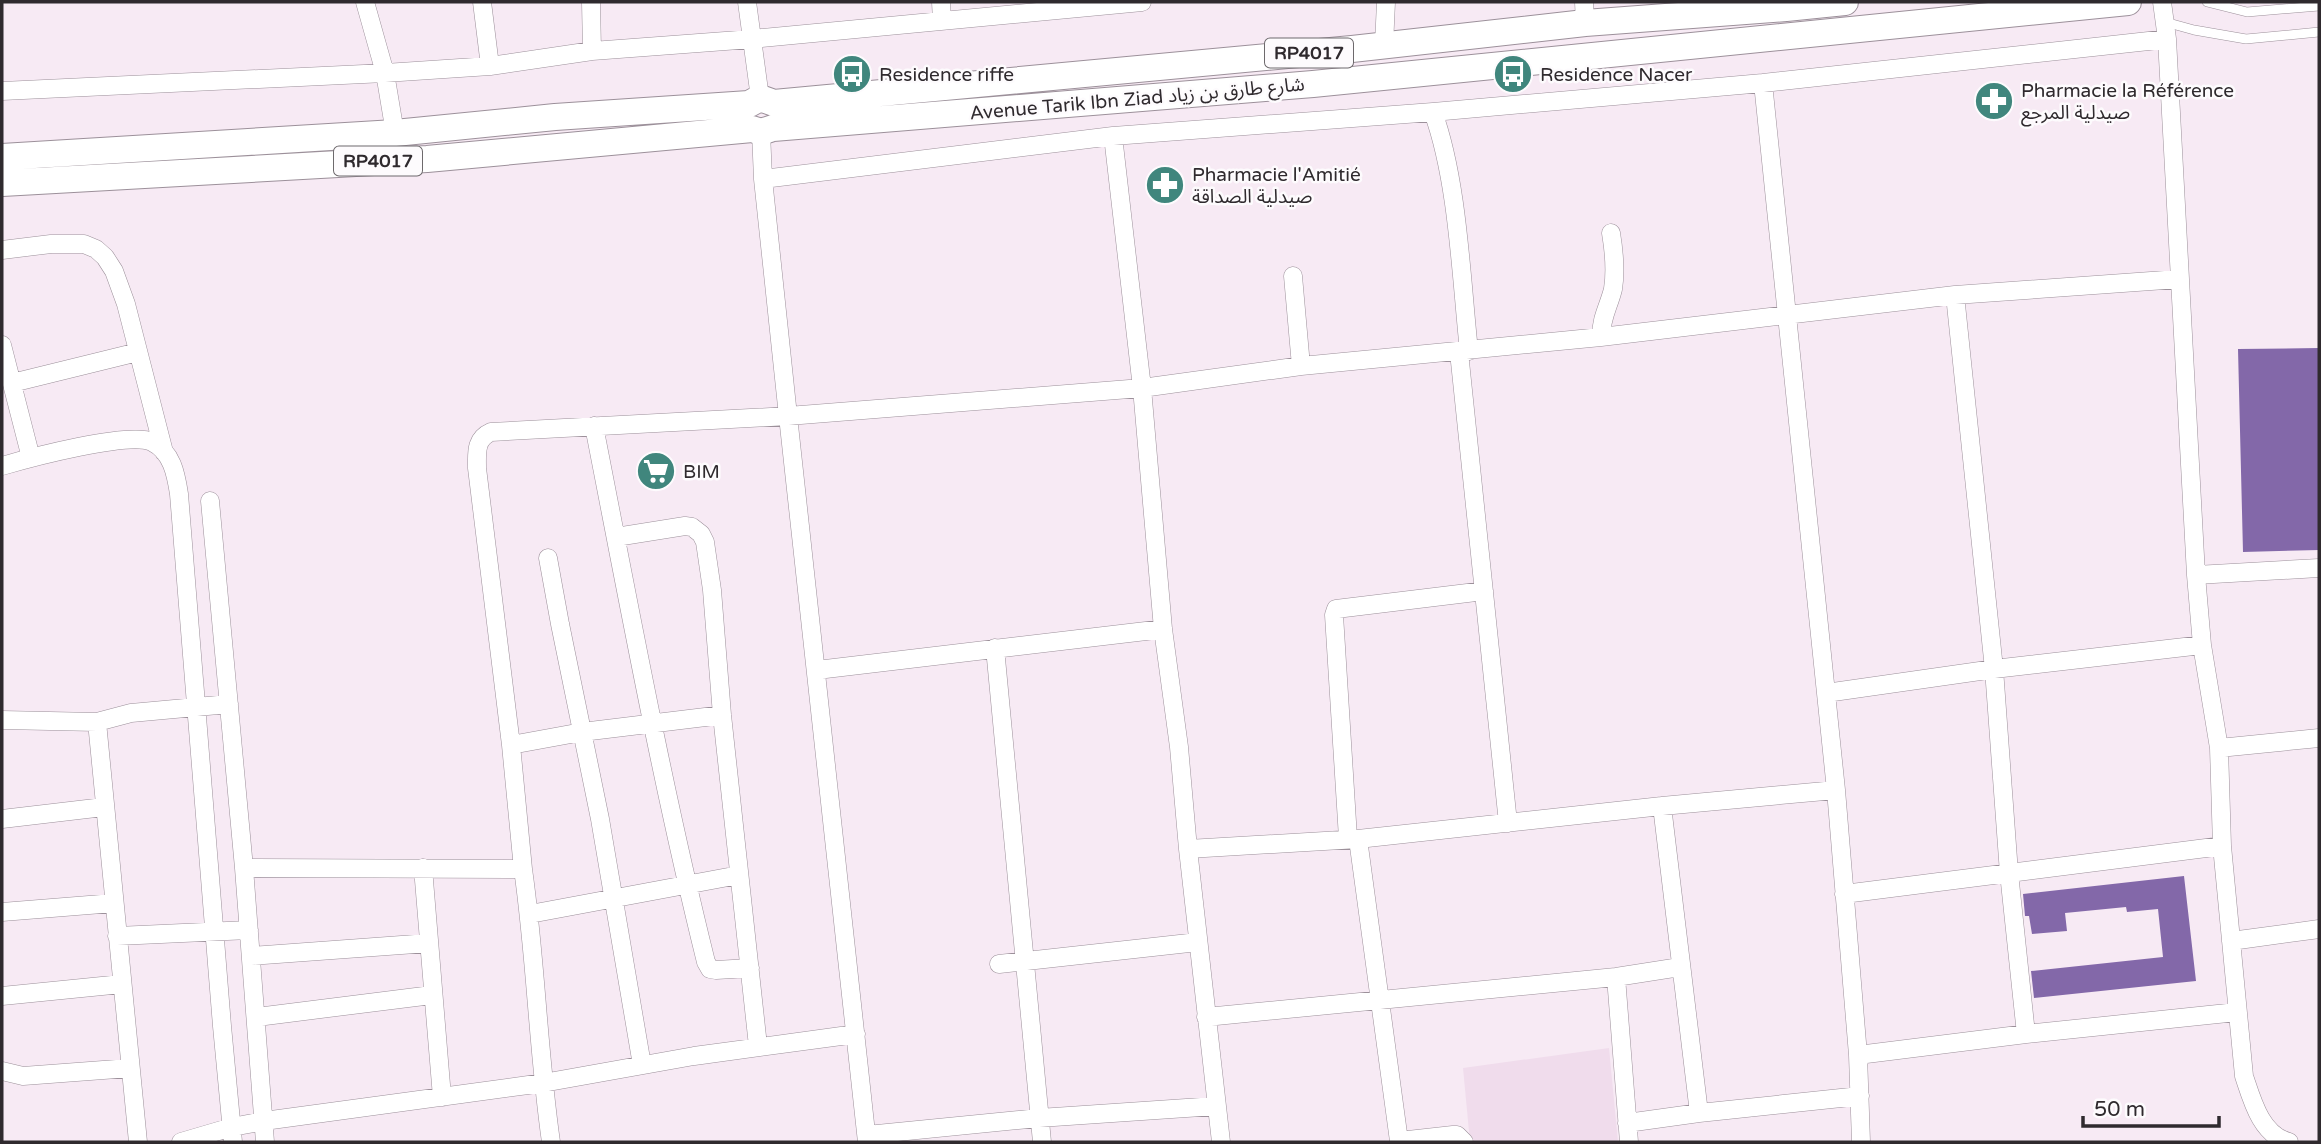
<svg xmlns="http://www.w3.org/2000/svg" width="2321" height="1144" viewBox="0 0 2321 1144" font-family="'Varela Round','Noto Sans Arabic',sans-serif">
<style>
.built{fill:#f0dcec}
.building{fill:#8368a9}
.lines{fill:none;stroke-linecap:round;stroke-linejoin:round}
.service-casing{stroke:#9c909a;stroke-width:10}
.minor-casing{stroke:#9c909a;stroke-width:19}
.primary-casing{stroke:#9c909a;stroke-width:28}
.service{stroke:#fff;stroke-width:9}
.minor{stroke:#fff;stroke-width:18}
.primary{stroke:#fff;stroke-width:26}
.labels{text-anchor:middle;stroke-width:5;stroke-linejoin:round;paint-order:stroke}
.shield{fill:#fdfbfd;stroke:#6d696c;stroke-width:2}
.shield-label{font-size:18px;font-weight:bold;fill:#2f2a2e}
.poi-label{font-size:19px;fill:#2f2a2e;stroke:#fdfbfd;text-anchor:start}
.street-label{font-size:19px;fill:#2f2a2e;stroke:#fdfbfd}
</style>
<rect width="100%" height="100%" fill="#f7eaf4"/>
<!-- built -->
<path class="built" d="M1609,1048l9,94h-148l-7,-74z"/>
<!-- building -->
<path class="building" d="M2319,348v202l-76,2 -5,-203z
M666,462l4,15 -26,1 -2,-13z
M2184,876l12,105 -162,17 -3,-27 132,-14 -5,-48 -31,3 -1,-5 -61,6 2,18 -35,3 -3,-18h-4l-2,-22z"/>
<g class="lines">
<!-- service casing -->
<g class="service-casing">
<path id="service" d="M2207,2l40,10 72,-6
M2165,22l29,8 52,9 73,-7"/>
</g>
<!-- minor casing -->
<g class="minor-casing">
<path id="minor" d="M365,2l20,71 10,60
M482,2l8,64
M591,2l1,49
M747,2l13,96
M941,2l1,19
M1584,2l1,21
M2162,2l5,37 29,536 6,70 17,103 3,98 22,230c8,24 17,59 45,66
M1384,45l2,-43
M1763,83l73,707 22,265 3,87
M2,91l383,-18 105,-7 102,-15 160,-12 390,-37
M1433,112c25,69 28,165 36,239
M761,132l2,47 25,237 79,726
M1113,136l29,252 21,241 16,118 9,102 33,293
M763,179l350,-43 320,-24 330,-29 404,-44
M2,250l49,-6h33l12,5 9,8 9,14 12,33 38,148
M1293,276l8,90
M1955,295l39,374 15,204 17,161
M1601,337c0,-20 8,-31 12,-48 3,-19 1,-38 -2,-56
M2,345l29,113
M1459,352l49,471
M12,383l126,-31
M594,426c35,179 68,359 112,536l4,7 6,1 34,-2
M2,466c27,-8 128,-35 150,-24 20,10 24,32 27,52l43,532 11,116
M210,501l34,367 21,274
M616,537l69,-11 7,1 9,7 4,8 7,48 10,125 36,331
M548,558l12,66 40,195 42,246
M2196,575l123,-7
M995,648l47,494
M817,670l346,-41
M1826,693l168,-24 208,-24
M2,720l95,2 34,-9 98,-9
M97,722l41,420
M511,745l71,-13 140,-17
M2219,748l100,-10
M1662,806l37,307
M2,819l102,-12
M1348,838l-14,-223 2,-6 148,-18
M1358,839l41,302 54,-6h4l7,7
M1188,849l170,-10 304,-33 174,-16
M244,868l279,1c13,91 15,183 28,273
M423,868l19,229
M523,869l-12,-124 -34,-277c0,-15 -2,-29 14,-36l297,-16 354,-28 159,-22 300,-29 354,-42 224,-16
M1844,894l378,-48
M2,912l112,-9
M530,914l209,-39
M117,936l132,-6
M2231,941l88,-12
M251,956l178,-13
M999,964l199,-22
M1616,977l13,165
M2,996l120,-12
M257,1017l175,-22
M1206,1017l410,-40 64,-10
M1858,1055l168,-21 211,-22
M2,1071l21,5 107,-8
M1627,1123l72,-10 161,-17
M867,1135l172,-17 177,-12
M181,1142l51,-15 32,-6 279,-38 151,-27 162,-22"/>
</g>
<!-- primary casing -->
<g class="primary-casing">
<path id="primary" d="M2,157l393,-24 160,-16 194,-13 11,-6 14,5 578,-54 233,-26 201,-15 59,-6
M2,183l425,-24 325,-30 9,3 12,-4 540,-44 815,-82"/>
</g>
<!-- service -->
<use href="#service" class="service"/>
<!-- minor -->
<use href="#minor" class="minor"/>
<!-- primary -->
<use href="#primary" class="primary"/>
</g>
<!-- icons -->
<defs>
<g id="bus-disc" transform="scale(2.0125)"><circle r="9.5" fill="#40867d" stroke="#fdfbfd"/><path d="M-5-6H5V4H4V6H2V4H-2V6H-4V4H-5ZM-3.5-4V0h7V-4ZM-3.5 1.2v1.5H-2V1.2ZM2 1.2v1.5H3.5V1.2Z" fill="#fff"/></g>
<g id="pharmacy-disc" transform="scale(2.0125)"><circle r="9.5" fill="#40867d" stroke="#fdfbfd"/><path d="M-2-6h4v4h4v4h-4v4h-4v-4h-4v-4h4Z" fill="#fff"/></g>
<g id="supermarket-disc" transform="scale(2.0125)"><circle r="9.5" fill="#40867d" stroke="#fdfbfd"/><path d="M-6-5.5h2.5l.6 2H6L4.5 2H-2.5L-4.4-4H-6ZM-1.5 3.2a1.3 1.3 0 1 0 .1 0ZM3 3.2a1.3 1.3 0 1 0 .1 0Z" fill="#fff"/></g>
</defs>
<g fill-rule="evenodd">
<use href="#bus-disc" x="852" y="74"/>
<use href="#bus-disc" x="1513" y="74"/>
<use href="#pharmacy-disc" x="1994" y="101"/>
<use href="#pharmacy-disc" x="1165" y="185"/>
<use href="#supermarket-disc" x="656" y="471"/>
</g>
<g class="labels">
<!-- shield labels -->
<g class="shield">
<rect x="1265" y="38.5" width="88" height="29" rx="5"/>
<rect x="334" y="146.5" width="88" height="29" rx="5"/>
</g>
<g class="shield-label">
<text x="1309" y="59">RP4017</text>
<text x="378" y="167">RP4017</text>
</g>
<!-- poi labels -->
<g class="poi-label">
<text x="879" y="81">Residence riffe</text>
<text x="1540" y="81">Residence Nacer</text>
<text x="2021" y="97">Pharmacie la Référence<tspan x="2021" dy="22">صيدلية المرجع</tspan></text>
<text x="1192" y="181">Pharmacie l'Amitié<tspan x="1192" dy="22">صيدلية الصداقة</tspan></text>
<text x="683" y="478">BIM</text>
</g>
<!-- street labels -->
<g class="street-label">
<text transform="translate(1137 98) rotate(-5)" y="7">Avenue Tarik Ibn Ziad شارع طارق بن زياد</text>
</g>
</g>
<!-- border -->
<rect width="2321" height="1144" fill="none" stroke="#2f2a2e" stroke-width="7"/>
<!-- scale -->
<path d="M2083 1116v10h136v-10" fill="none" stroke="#2f2a2e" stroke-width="3.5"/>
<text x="2094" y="1116" font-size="21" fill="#2f2a2e" stroke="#fdfbfd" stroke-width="5" paint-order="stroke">50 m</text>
</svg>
